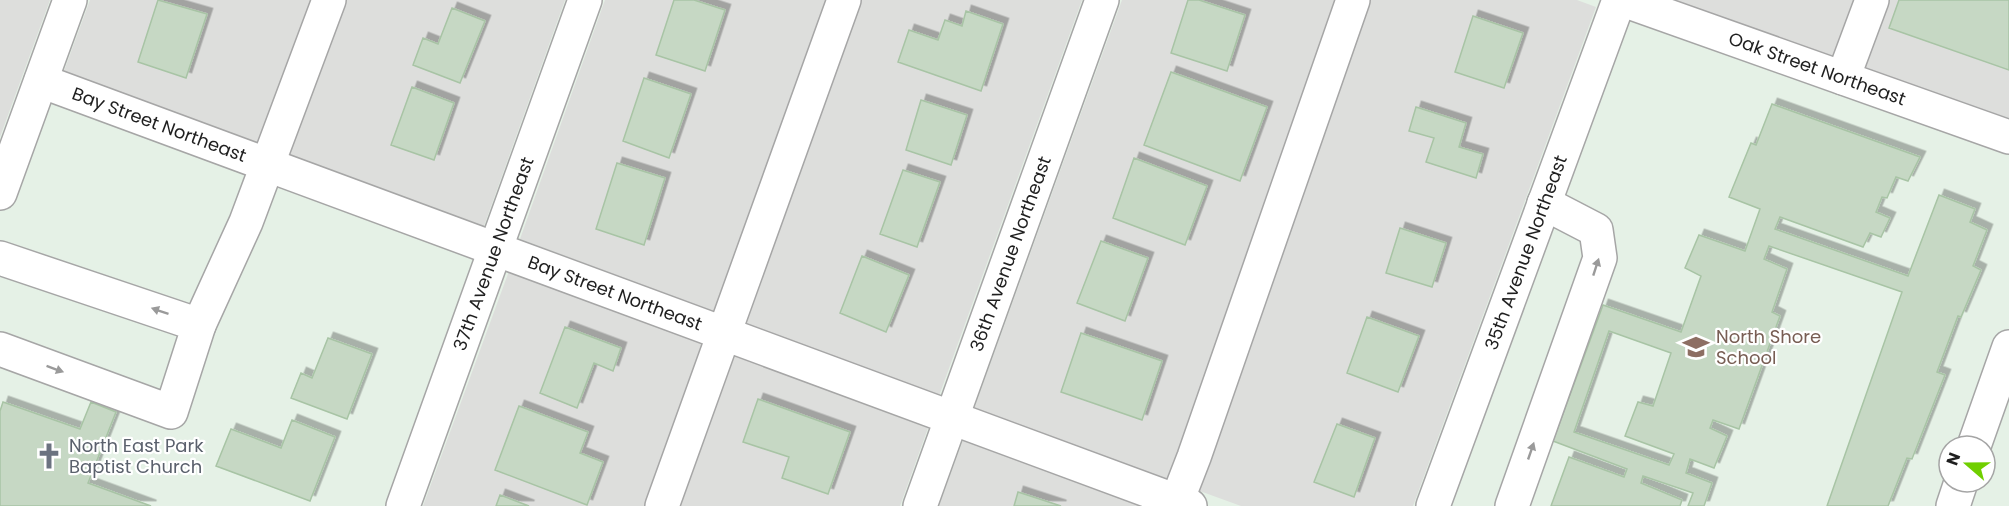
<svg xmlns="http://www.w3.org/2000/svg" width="2009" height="506" viewBox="0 0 2009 506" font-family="Poppins,sans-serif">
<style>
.residential{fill:#dddedc}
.building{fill:#c6d8c4;stroke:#a8c4a5;stroke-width:1.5;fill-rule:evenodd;filter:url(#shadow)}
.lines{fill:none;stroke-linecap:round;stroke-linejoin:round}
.minor-casing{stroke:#a6a6a6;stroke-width:36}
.minor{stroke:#fff;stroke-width:33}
.oneway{fill:#9a9a9a}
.labels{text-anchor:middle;stroke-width:4.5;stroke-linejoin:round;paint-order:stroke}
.street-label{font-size:18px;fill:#1f1f1f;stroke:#fff}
.education-label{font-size:18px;fill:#785e54;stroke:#fff;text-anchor:start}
.worship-label{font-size:18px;fill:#5b616d;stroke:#fff;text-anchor:start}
</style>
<defs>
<filter id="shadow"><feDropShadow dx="5.5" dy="-5.5" stdDeviation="0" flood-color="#0004"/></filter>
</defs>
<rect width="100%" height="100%" fill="#e5f1e6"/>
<!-- residential -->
<path class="residential" d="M0,0h50l-50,137z
M90,0h475l-81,226 -420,-155z
M605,0h477l-143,396 -419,-157z
M1122,0h455l19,7 -183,499h-172l-267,-97z
M1674,0h335v120z
M509,271l419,157 -28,78h-477z
M963,440l178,66h-202z"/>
<!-- building -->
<path class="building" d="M158,0l49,14 -21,64 -48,-16z
M674,0h20l31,10 -20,61 -49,-16z
M1188,0h11l46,15 -18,56 -56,-18z
M1899,0h110v70l-120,-42z
M452,8l33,13 -25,62 -47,-18 10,-27 15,6z
M966,11l37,13 -22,67 -83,-29 11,-32 29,10 7,-20 17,6z
M1473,16l50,17 -19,55 -49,-16z
M1171,72l96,35 -27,74 -96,-36z
M644,78l47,16 -22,64 -46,-17z
M412,87l42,16 -20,57 -43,-15z
M921,100l46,15 -16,50 -45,-15z
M1772,104l148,53 -12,24 -12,-4 -9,21 -5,-1 -6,15 14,6 -9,19 -11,-4 -7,14 -83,-30 -5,12 133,47 31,-81 36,14 -5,13 17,8 -14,36 8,4 -20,47 -3,-1 -21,56 8,3 -33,84 -5,-1 -19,48h-61l75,-214 -133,-46 -5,13 23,10 -15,43 8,4 -41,113 -26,-9 -3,8 17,8 -13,32 -24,-9 -4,14 26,10 -8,23h-16l5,-13 -50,-17 -2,7 41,17 -2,6h-129l18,-49 55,20 3,-8 -74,-28 50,-136 78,27 20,-56 -16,-8 14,-33 46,16 15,-42 -31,-12 22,-54 5,2zM1609,331l62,22 -18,53 -15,-4 -13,34 49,18 -5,11 -95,-33z
M1416,107l50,16 -7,24 24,7 -7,24 -50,-16 8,-24 -25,-7z
M1134,158l73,28 -22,59 -72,-27z
M617,163l48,15 -21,67 -48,-16z
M903,170l37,12 -23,65 -37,-13z
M1400,228l46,15 -14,44 -46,-14z
M1101,241l47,17 -23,63 -48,-18z
M862,256l47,19 -23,57 -46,-19z
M1367,317l52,19 -21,56 -51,-19z
M565,327l56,21 -8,23 -19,-8 -17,45 -37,-15z
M1081,333l81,28 -20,59 -81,-28z
M328,338l44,16 -25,65 -56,-21 10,-25 11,5z
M758,399l92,33 -22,62 -46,-16 7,-21 -46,-15z
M3,402l77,27 11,-27 25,10 -28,71 63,23h-151v-95z
M519,406l69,26 -8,21 23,9 -16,43 -92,-35z
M292,420l43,17 -25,64 -94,-35 15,-37 50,19z
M1337,424l38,14 -21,59 -40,-15z
M1018,492l43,14h-47z
M500,495l29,11h-33z"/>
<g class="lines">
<!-- minor casing -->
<g class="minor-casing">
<g id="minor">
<path id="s1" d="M1623,0l386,137"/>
<path d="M1843,78l29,-78"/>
<path id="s2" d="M41,81l1149,425"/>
<path d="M0,193l70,-193"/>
<path d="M0,258l199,67 -28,87 -171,-63"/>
<path d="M199,325l47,-103 83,-222"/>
<path d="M1974,446l35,-99"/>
<path id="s3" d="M403,506l182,-506"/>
<path d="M662,506l182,-506"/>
<path id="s4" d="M920,506l182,-506"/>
<path d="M1175,506l19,-49 159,-457"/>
<path id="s5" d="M1433,506l186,-506"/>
<path d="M1512,506l88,-248 -4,-28 -52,-27"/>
<path d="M1953,506l8,-24"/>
</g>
</g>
<!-- minor -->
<use href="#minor" class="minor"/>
</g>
<!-- one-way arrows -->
<defs><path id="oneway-solid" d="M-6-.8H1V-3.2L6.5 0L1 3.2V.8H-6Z" transform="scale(1.5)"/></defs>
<g class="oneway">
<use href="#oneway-solid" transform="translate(1596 267) rotate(-72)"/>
<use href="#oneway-solid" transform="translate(160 311) rotate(-161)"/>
<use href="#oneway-solid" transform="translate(55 369) rotate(20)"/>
<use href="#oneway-solid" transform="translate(1531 451) rotate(-71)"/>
</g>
<!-- icons -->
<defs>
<g id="school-bare" transform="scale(2.07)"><path d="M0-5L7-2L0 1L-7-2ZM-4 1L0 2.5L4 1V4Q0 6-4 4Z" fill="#8d6e63" stroke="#fff" stroke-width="2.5" paint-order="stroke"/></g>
<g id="church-bare" transform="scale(2.07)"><path d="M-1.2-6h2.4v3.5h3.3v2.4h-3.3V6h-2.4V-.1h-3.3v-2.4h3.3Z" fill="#6b7280" stroke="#fff" stroke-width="2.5" paint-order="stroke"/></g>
</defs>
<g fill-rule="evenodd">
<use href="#school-bare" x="1696" y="347"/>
<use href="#church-bare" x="49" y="456"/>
</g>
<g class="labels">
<!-- street labels -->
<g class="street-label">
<text dy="6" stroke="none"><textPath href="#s1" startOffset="206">Oak Street Northeast</textPath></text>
<text dy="6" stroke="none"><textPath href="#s2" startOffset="126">Bay Street Northeast</textPath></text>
<text dy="6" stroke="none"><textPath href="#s3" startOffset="268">37th Avenue Northeast</textPath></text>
<text dy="6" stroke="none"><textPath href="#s4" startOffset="268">36th Avenue Northeast</textPath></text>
<text dy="6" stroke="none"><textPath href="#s5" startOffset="270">35th Avenue Northeast</textPath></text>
<text dy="6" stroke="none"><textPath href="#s2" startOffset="612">Bay Street Northeast</textPath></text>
</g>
<!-- education labels -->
<g class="education-label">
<text x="1716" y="343">North Shore<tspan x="1716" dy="21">School</tspan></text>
</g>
<!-- worship labels -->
<g class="worship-label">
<text x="69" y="452">North East Park<tspan x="69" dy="21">Baptist Church</tspan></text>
</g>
</g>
<!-- north arrow -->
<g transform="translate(1967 464) rotate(290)"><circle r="28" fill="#ffffff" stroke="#a5a5a5" stroke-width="1.5"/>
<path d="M0-4.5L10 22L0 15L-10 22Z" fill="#70cf00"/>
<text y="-9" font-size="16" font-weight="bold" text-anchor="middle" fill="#1f1f1f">N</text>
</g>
</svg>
